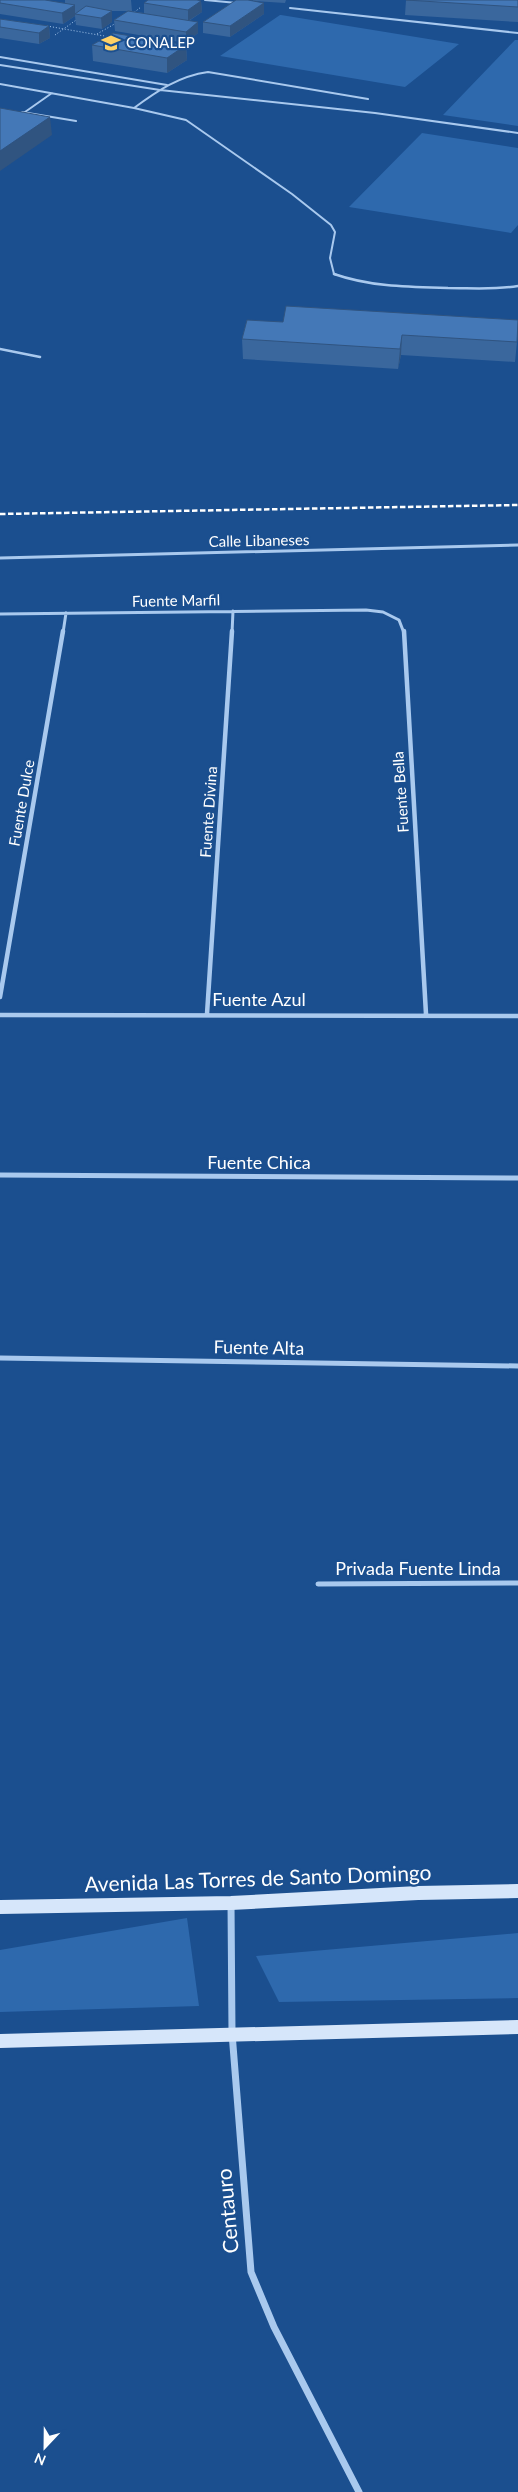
<svg xmlns="http://www.w3.org/2000/svg" width="518" height="2492" viewBox="0 0 518 2492" font-family="Lato,sans-serif">
<style>
.green{fill:#2e69ad}
.lines{fill:none;stroke-linecap:round;stroke-linejoin:round}
.path{stroke:#a9c9ee;stroke-width:1;stroke-dasharray:1 2;stroke-linecap:butt}
.lane-far1{stroke:#a9c9ee;stroke-width:2}
.lane{stroke:#a9c9ee;stroke-width:2.5}
.street-far3{stroke:#a9c9ee;stroke-width:3}
.street-far2{stroke:#a9c9ee;stroke-width:4.5}
.street-far1{stroke:#a9c9ee;stroke-width:5}
.street{stroke:#a9c9ee;stroke-width:7}
.secondary{stroke:#d6e6fa;stroke-width:14}
.rail{stroke:#fff;stroke-width:2.5;stroke-dasharray:5.5 2.5;stroke-linecap:butt}
.wall{fill:#3a679d}
.shaded-wall{fill:#305480}
.building{fill:#4478b7;stroke:#305480}
.labels{text-anchor:middle;stroke-width:4.5;stroke-linejoin:round;paint-order:stroke}
.far-poi-label{font-size:15px;fill:#fff;stroke:#1b4f8f;text-anchor:start}
.far-street-label{font-size:15px;fill:#fff;stroke:#1b4f8f}
.street-label{font-size:18px;fill:#fff;stroke:#1b4f8f}
.near-street-label{font-size:21px;fill:#fff;stroke:#1b4f8f}
</style>
<rect width="100%" height="100%" fill="#1b4f8f"/>
<!-- green -->
<path class="green" d="M280,15h1l178,29 -54,43 -185,-31z
M515,40h3v86l-75,-11z
M422,133l96,15v77l-7,8 -162,-26z
M187,1918l12,88 -199,6v-62z
M518,1933v65l-239,4 -23,-46z"/>
<g class="lines">
<!-- path -->
<path class="path" d="M132,14l9,-7
M47,26l63,11
M97,34l21,-12
M55,35l24,-17"/>
<!-- lane-far1 -->
<path class="lane-far1" d="M205,0l32,3
M290,8l228,25
M0,57l167,28
M0,65l160,25 215,23 143,20
M0,84l134,24 52,12 106,74 39,31 4,7 -5,26 4,16 3,1
M134,108c23,-17 45,-32 74,-36l160,27
M22,112l54,9
M25,112l27,-19"/>
<!-- lane -->
<path class="lane" d="M334,274c37,13 76,13 114,14 24,0 47,2 70,-2
M0,349l40,8"/>
<!-- street-far3 -->
<path class="street-far3" d="M0,558l518,-13
M0,614l366,-4 17,2 16,8 5,13
M63,633l3,-20
M232,633l1,-22"/>
<!-- street-far2 -->
<path class="street-far2" d="M404,631l22,383
M0,997l63,-366
M207,1014l25,-383
M0,1015l518,1"/>
<!-- street-far1 -->
<path class="street-far1" d="M0,1175l518,3
M0,1358l518,8
M318,1584l200,-1"/>
<!-- street -->
<path class="street" d="M231,1903l1,130 19,239 23,55 85,165"/>
<!-- secondary -->
<path class="secondary" d="M0,1907l231,-4 187,-10 100,-2
M0,2041l518,-14"/>
<!-- rail -->
<path class="rail" d="M0,514l518,-9"/>
</g>
<!-- wall -->
<path class="wall" d="M0,0l65,3v-3h66l1,11h-3l15,2v-10l57,-2 1,11 -13,9 9,12 -12,10 -71,-12 -1,-11 14,-9h-17l1,11 -10,7 -26,-4 -1,-9 -12,8 -63,-10z
M253,0h33l-1,3 -32,-2z
M406,0h112v22l-113,-7z
M264,3v11l-34,23 -27,-4v-11z
M0,19l49,7 1,12 -11,6 -39,-6z
M92,45h94l1,15 -20,13 -74,-12z
M247,320l270,22 -2,20 -114,-7 -3,14 -155,-10 -1,-20z"/>
<!-- shaded-wall -->
<path class="shaded-wall" d="M201,1l1,11 -14,9v-11z
M264,3v11l-34,23v-11z
M75,5v11l-12,8 -1,-11z
M112,11v11l-10,7 -1,-11z
M198,22v11l-12,10v-11z
M49,26l1,12 -11,6v-11z
M186,45l1,15 -20,13v-15z
M50,117l2,18 -52,36v-20z
M402,335l-1,20 -3,14 2,-20z"/>
<!-- building -->
<path class="building" d="M0,0h45l30,5 -13,8 -62,-10z
M148,0h49l4,1 -13,9 -44,-7z
M236,0h12l16,3 -34,23 -27,-4z
M406,0h112v7z
M86,6l26,5 -11,7 -26,-4z
M128,11l70,11 -12,10 -72,-12z
M0,19l49,7 -10,7 -39,-6z
M113,33l73,12 -19,13 -75,-13z
M0,108l50,9 -50,34z
M286,306l232,14 -1,22 -115,-7 -2,14 -158,-10 5,-19 36,2z"/>
<!-- icons -->
<defs>
<g id="school-bare" transform="scale(1.5)"><path d="M0-5L7-2L0 1L-7-2ZM-4 1L0 2.5L4 1V4Q0 6-4 4Z" fill="#ffd166" stroke="#1b4f8f" stroke-width="2.5" paint-order="stroke"/></g>
</defs>
<g fill-rule="evenodd">
<use href="#school-bare" x="111" y="43"/>
</g>
<g class="labels">
<!-- far-poi labels -->
<g class="far-poi-label">
<text x="126" y="48">CONALEP</text>
</g>
<!-- far-street labels -->
<g class="far-street-label">
<text transform="translate(259 541) rotate(-1)" y="5">Calle Libaneses</text>
<text transform="translate(176 601) rotate(-1)" y="5">Fuente Marfil</text>
<text transform="translate(401 792) rotate(-94)" y="5">Fuente Bella</text>
<text transform="translate(22 803) rotate(-80)" y="5">Fuente Dulce</text>
<text transform="translate(209 812) rotate(-86)" y="5">Fuente Divina</text>
</g>
<!-- street labels -->
<g class="street-label">
<text x="259" y="1006">Fuente Azul</text>
<text x="259" y="1169">Fuente Chica</text>
<text transform="translate(259 1348) rotate(1)" y="6">Fuente Alta</text>
<text x="418" y="1575">Privada Fuente Linda</text>
</g>
<!-- near-street labels -->
<g class="near-street-label">
<text transform="translate(258 1879) rotate(-2)" y="7">Avenida Las Torres de Santo Domingo</text>
<text transform="translate(228 2211) rotate(-95)" y="7">Centauro</text>
</g>
</g>
<!-- north arrow -->
<g transform="translate(45 2447) rotate(202)" stroke="#1b4f8f" stroke-width="4" paint-order="stroke">
<path d="M0-4L9 19L0 12L-9 19Z" fill="#ffffff"/>
<text y="-8" font-size="14" font-weight="bold" text-anchor="middle" fill="#ffffff">N</text>
</g>
</svg>
